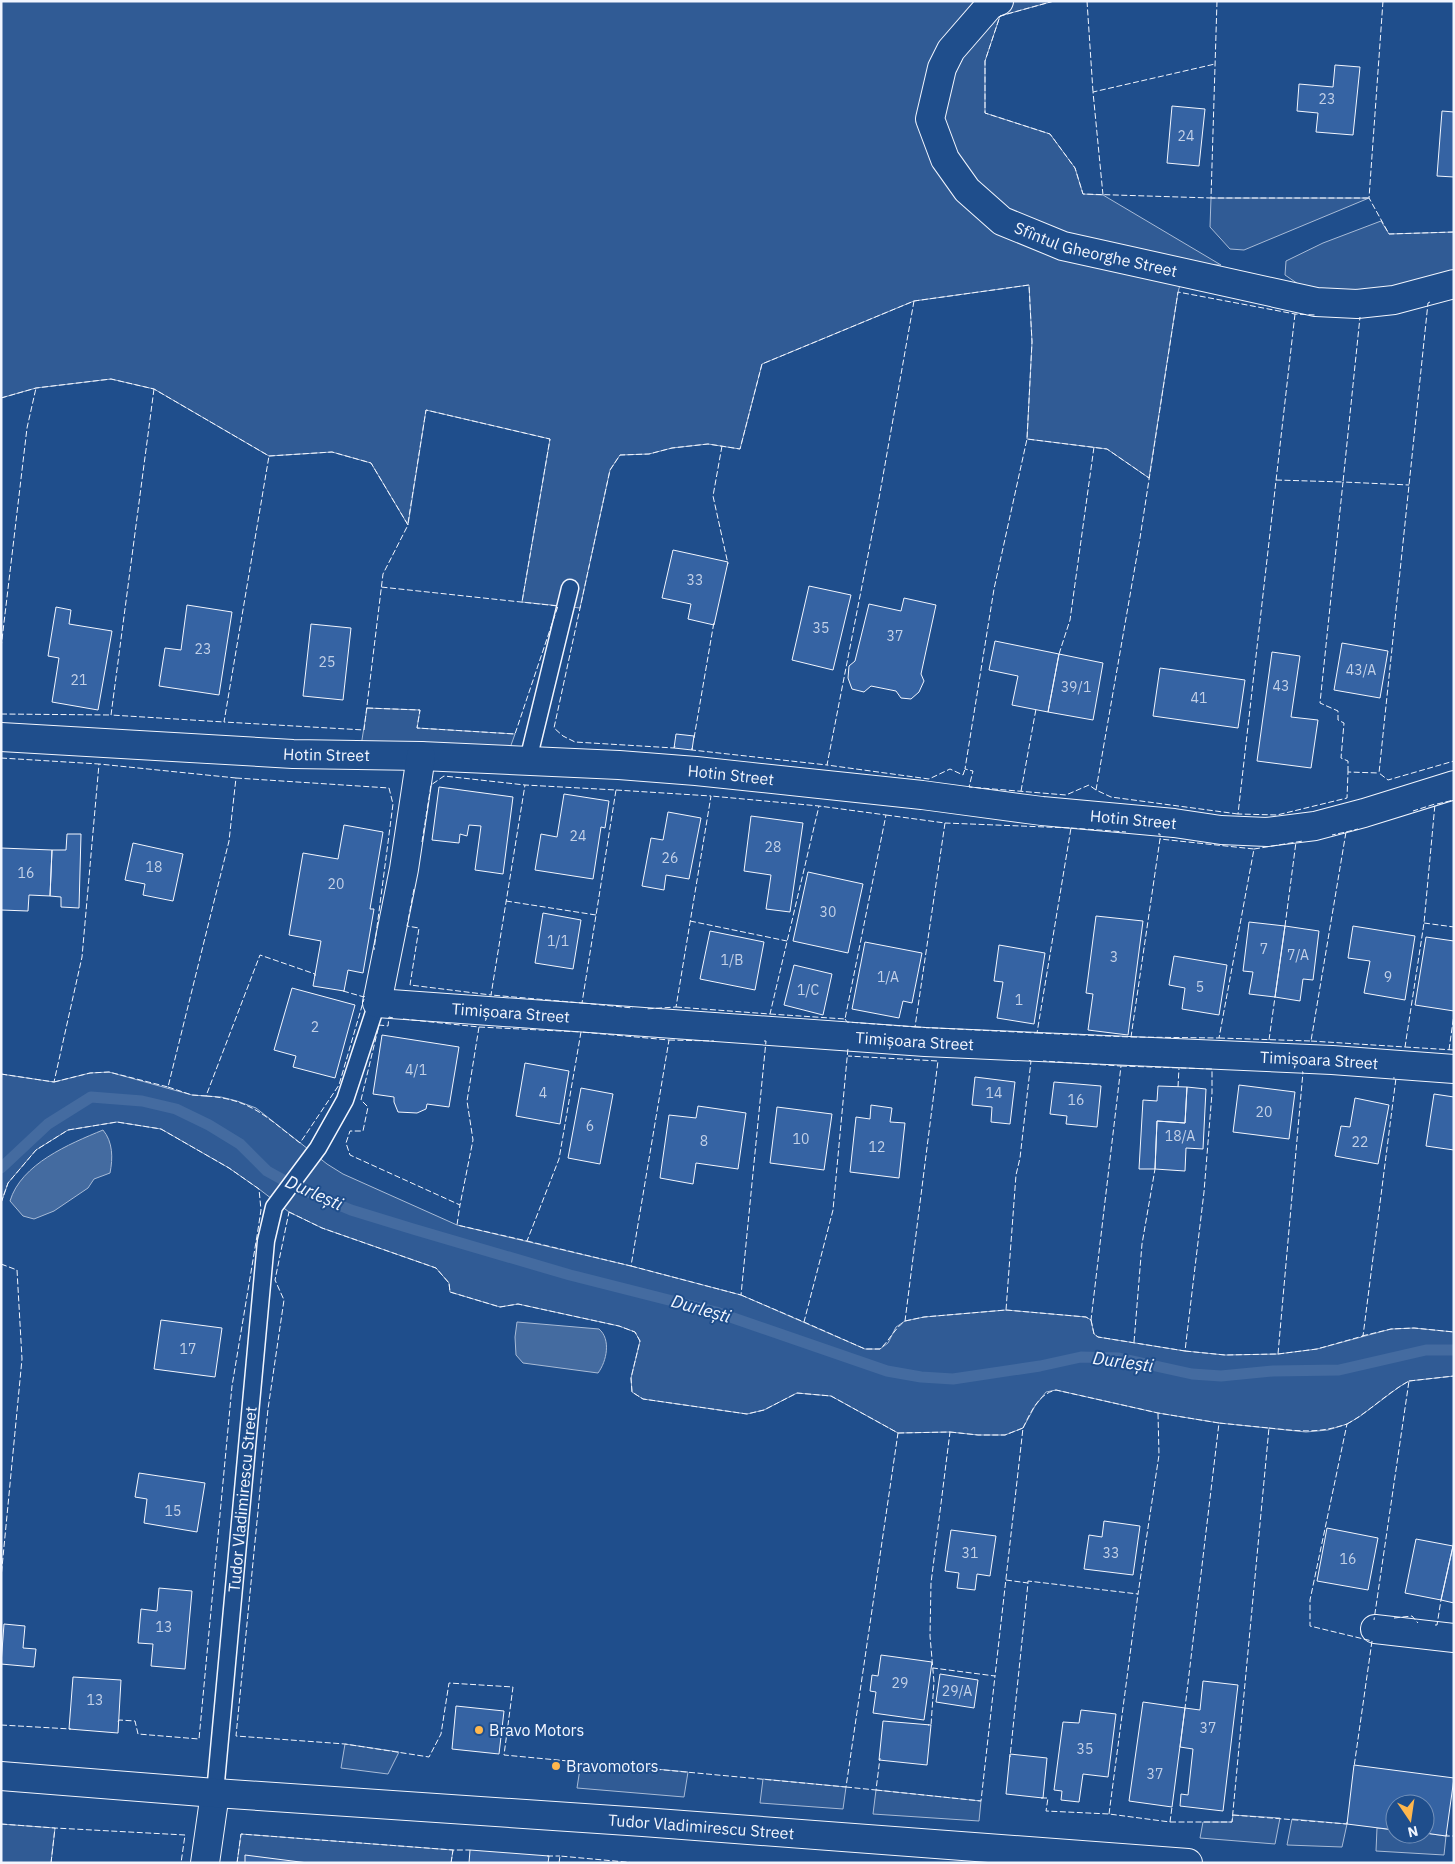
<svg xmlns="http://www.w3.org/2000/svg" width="1455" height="1864" viewBox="0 0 1455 1864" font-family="'IBM Plex Sans',sans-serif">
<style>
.built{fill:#305b95;stroke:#a8bbd7}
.water{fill:#446ba0;stroke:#a8bbd7}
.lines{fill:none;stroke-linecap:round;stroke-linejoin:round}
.stream{stroke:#446ba0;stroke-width:11}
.building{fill:#3563a3;stroke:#f2f6ff}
.lane-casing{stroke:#f2f6ff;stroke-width:19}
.street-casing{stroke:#f2f6ff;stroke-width:30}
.primary-casing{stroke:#f2f6ff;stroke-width:30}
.lane{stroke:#1f4e8c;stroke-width:16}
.street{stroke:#1f4e8c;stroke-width:28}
.primary{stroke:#1f4e8c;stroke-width:28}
.fence{stroke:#f2f6ff;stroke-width:1;stroke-dasharray:6 2.5;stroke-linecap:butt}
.poi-dot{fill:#ffb74d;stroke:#1f4e8c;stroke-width:2}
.labels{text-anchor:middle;stroke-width:4;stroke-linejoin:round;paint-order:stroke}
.number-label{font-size:14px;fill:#c3d1e8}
.street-label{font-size:16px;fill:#f2f6ff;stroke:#1f4e8c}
.poi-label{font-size:16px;fill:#f2f6ff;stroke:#1f4e8c;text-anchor:start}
.water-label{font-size:18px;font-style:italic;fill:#f2f6ff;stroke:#1f4e8c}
</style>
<rect width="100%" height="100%" fill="#1f4e8c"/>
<!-- built -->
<path class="built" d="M1,1h1053l-54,15 -15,45v52l65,21 25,34 8,26 20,1 118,70 -35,-1 -8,28 -29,186 -42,-29 -80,-10 5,-97 -3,-57 -115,16 -152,63 -22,85 -32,-5 -36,4 -23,6 -29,1 -10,15 -30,138 -58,-6 28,-163 -124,-29 -18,115 -37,-62 -39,-11 -63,4 -115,-67 -43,-10 -75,9 -35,10z
M1211,198h158l-125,52 -14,-1 -20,-22z
M1381,221l8,13 65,-2v42l-102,24 -45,-8 -22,-15 1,-14 37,-18z
M367,708l53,2 -3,18 98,6 -5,14 -149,-2z
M109,1072l83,23 29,2 16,4 19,7 71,56 16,10 114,51 174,41 110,29 124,54h15l8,-6 8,-16 9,-6 19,-4 82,-7 80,7 5,3 3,14 4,3 87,14 40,4 53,-1 39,-5 74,-20 23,-1 40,4v44l-45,5 -10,6 -40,30 -12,7 -19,6 -22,2 -87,-9 -61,-10 -102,-23 -10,2 -11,14 -12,22 -18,7h-27l-28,-3 -52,1 -67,-37 -34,-3 -33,17 -17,4 -104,-15 -11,-7 -1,-14 9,-37 -5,-9 -16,-6 -101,-22 -18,3 -50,-15 -1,-9 -13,-15 -114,-40 -33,-16 -30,-23 -30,-21 -68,-39 -44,-7 -49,8 -32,20 -28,33 -7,20v-129l53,8 36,-9z
M345,1744l54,8 -11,22 -47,-6z
M581,1762l107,10 -4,25 -107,-9z
M763,1779l83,8 -3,22 -83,-6z
M876,1790l105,11 -2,20 -106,-7z
M1233,1815l47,3 -5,26 -75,-6 3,-16h29z
M1292,1819l55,5 -5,23 -55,-2z
M1,1824l54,4 -4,35h-50z
M1377,1828l18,2v4l30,-1 21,3 -2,19 -68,-4z
M241,1834l212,16 -2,13h-214z"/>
<!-- water -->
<path class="water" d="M103,1130c10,12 10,28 7,43l-16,6 -6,9 -34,23 -20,8 -11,-3 -13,-15c11,-37 59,-57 93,-71z
M517,1322l82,7c12,10 8,32 -1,44l-75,-10 -7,-8 -1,-18z"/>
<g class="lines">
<!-- stream -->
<path class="stream" d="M1,1168l47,-44 43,-27 51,4 34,8 33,16 31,19 27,27 29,16 55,23 62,19 157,46 146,37 171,59 34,6 32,2 87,-13 41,-9 38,1 73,16 29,2 52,-5 66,-1 87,-20h28"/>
</g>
<!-- building -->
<path class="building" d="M1335,65l25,2 -7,68 -37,-3 2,-19 -21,-2 2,-27 34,3z
M1172,106l33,3 -6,57 -32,-3z
M1442,111l12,1v65l-17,-1z
M673,550l55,12 -14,63 -26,-6 3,-15 -29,-6z
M809,586l42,9 -18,75 -41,-10z
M904,598l32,7 -15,69 3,7 -5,11 -8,7 -10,-1 -5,-7 -25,-5 -7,6 -12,-3 -4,-11 1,-12 6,-5 14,-57 32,7z
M187,605l45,7 -13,83 -60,-9 6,-38 16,2z
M56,607l15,3 -2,14 43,7 -14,79 -46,-8 7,-44 -11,-2z
M311,624l40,4 -8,72 -40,-4z
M995,641l64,13 -11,58 -36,-7 6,-29 -29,-6z
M1342,643l46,8 -8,47 -46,-8z
M1272,652l28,4 -9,61 27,3 -7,48 -54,-7z
M1059,654l44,9 -10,57 -45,-8z
M1160,668l85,12 -7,48 -85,-12z
M676,734l18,2 -2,14 -18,-2z
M439,787l74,10 -10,77 -28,-4 6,-44 -12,-1 -2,11 -7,-2 -1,9 -27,-3z
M564,794l45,7 -4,27 -4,-1 -8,52 -58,-9 6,-36 16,3z
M668,812l33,6 -12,61 -23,-4 -2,15 -22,-4 9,-48 12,2z
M751,816l52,7 -13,89 -24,-3 5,-34 -27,-4z
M344,825l39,7 -13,77h4l-11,64 -15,-3 -4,21 -31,-5 8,-45 -32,-6 14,-82 35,6z
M67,834h14l-2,74 -18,-1v-10l-11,-1 2,-46h14z
M133,843l50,11 -10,47 -30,-6 2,-11 -20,-4z
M1,848l51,2 -2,46 -21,-1 -1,16 -27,-1z
M808,872l55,12 -15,69 -55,-12z
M543,913l38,7 -8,49 -38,-6z
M1096,916l47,5 -15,114 -40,-5 5,-36 -7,-1z
M1249,922l36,4 -10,71 -26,-3 4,-22 -10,-1z
M1285,926l34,5 -6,49 -10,-1 -3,22 -25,-4z
M1353,926l62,10 -10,64 -41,-7 6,-32 -22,-3z
M710,931l54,11 -9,48 -55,-11z
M1426,937l28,4v70l-39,-6z
M865,942l57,11 -10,50 -9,-2 -4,17 -47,-9z
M999,945l46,8 -11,71 -37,-6 6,-36 -9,-1z
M1174,956l53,9 -8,50 -37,-6 3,-21 -16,-3z
M794,965l38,9 -9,41 -39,-10z
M292,988l63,17 -20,73 -42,-11 3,-11 -22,-6z
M382,1035l77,12 -10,60 -22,-3 -1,5 -9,4 -19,-1 -4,-10v-5l-21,-3z
M525,1063l44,8 -9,53 -44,-8z
M975,1077l40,5 -5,42 -19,-2 1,-15 -20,-2z
M1054,1082l47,4 -4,41 -31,-3 1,-8 -17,-2z
M1239,1085l56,7 -6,47 -56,-7z
M1158,1086l29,1 -2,36 -28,-2 -2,48h-16l4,-69 14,1z
M1187,1087l19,2 -3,60 -17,-1 -1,23 -30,-2 2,-48 28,2z
M581,1088l32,6 -13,70 -32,-6z
M1434,1094l20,3v53l-28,-4z
M1355,1098l34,7 -11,59 -43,-8 6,-30 9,1z
M871,1105l21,3 -2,14 15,1 -6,55 -49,-6 6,-55 14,2z
M698,1106l48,7 -8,56 -42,-6 -3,21 -33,-6 9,-63 27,3z
M777,1107l55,7 -8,56 -54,-7z
M161,1320l61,8 -7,49 -61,-8z
M139,1473l66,10 -8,49 -53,-9 3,-24 -12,-2z
M1104,1521l36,5 -7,49 -49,-6 5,-34 13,2z
M1327,1528l51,10 -10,52 -51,-9z
M951,1530l45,6 -6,40 -13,-2 -2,16 -18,-2 2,-15 -14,-2z
M1416,1539l37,7 -12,54 -36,-7z
M1453,1546h1v57l-13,-3z
M159,1588l33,3 -7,78 -34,-3 2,-22 -15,-1 3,-34 16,2z
M4,1624l21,2 -2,22 13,1 -2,18 -33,-3z
M881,1655l51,7 -8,58 -51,-7 3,-21 -6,-1 2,-16 6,1z
M940,1674l38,6 -4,28 -38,-6z
M73,1677l48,3 -3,53 -49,-4z
M1203,1681l35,4 -15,126 -43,-5 1,-12 7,1 5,-46 -13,-2 5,-39 15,2z
M1143,1702l42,6 -13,99 -43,-6z
M456,1706l48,5 -5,43 -47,-5z
M1081,1710l35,4 -8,63 -25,-3 -4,28 -18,-2 1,-9 -8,-1 9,-68 16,1z
M883,1721l48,4 -4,40 -48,-5z
M1010,1754l37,4 -4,40 -37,-4z
M1354,1765l100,13 -8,58 -21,-3v-29h-30v26l-48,-6z
M470,1850l79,6 -1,7h-79z
M245,1855l63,8h-63z"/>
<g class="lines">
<!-- lane casing -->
<g class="lane-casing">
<g id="lane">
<path d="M528,760l42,-172"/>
<path id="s1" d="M215,1793l51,-552 8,-34 44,-59 27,-48 32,-97"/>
</g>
</g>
<!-- street casing -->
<g class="street-casing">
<g id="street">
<path id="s2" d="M999,1l-9,4 -39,45 -9,18 -12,51 15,40 22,31 35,31 61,25 253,56 41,2 37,-4 60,-16"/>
<path id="s3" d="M1,737l292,17 128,2 198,9 77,6 226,24 120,16 132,12 47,7 46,2 48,-6 49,-13 90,-28"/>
<path id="s4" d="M421,756l-17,113 -27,134 548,39 407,18 122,9"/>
<path d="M1375,1629l79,9"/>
<path d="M205,1863l10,-70"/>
</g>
</g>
<!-- primary casing -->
<g class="primary-casing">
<g id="primary">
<path id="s5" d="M1,1776l214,17 428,29 545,41"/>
</g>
</g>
<!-- lane -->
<use href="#lane" class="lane"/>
<!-- street -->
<use href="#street" class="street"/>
<!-- primary -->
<use href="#primary" class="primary"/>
<!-- fence -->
<path class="fence" d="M1054,1l-54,15 -15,45v52l65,21 25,34 8,26 128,4
M1087,1l6,91
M1217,1l-6,197h158
M1383,1l-14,197 20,36 65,-2
M1103,195l-10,-103 122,-28
M914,301l-36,203 -51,261 102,14 21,-10 13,6 2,-6
M1430,302l-2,1 -49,470 9,7 66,-19
M1295,314l-57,500 39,1 70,-17 1,-26 31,1
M154,389l-43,326 113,7
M1,398l35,-10 75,-9 43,10 115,67 63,-4 39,11 37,62 -25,49 -19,156 -140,-8 45,-266
M722,446l-9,50 15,68
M1276,480l67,2 17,-165
M408,523l18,-113 124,29 -28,163
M1,648l26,-220 9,-40
M1059,654l11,-34 24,-173
M367,708l53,2 -3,18 98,6 43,-128 -177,-19
M1,714l110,1
M694,738l20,-116
M675,746l-1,2 -99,-6 -12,-6 -9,-8 56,-258 10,-15 29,-1 23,-6 36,-4 32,5 22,-85 152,-63 115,-16 3,57 -5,97
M692,748v2l135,15
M1,758l98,6 -17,193 -28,125 -53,-8
M1348,772v-11l-7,-3 3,-35 -6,-3v-9l-18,-8 23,-221 66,3
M236,778l153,10 4,16 -19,146
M616,790l95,6 -35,211 -31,2
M1096,790l-7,-5 -23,10 -97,-8 4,-16 -8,-2 29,-180 33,-150 80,10 42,29
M1021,791l15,-82
M1437,804l17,-4
M1238,814l-127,-17 -15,-7 44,-252 38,-246 117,22 20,1
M1071,828l55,4
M1346,832l12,-3
M422,842l9,-57 13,-9 81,9 91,5 -34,213 -91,-8
M1254,849l49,-8
M414,889l-7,37 12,2 -9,57 81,10 34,-210
M506,901l90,14
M690,921l97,20
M1424,923l30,4
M1285,926l11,-84
M343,991l21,6 1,-2
M582,1003l51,5
M676,1007l94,7 49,-208 -108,-10
M770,1014l75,5 41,-204 -67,-9
M393,1018l-4,-1 -1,9 -9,-1 -18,75 7,7 -5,24h-13l-4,12 4,12 110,50 13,-65 -6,-39 12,-74
M403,1019l76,8 102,5 -22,127 -32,82 -70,-16 3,-20
M845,1019l2,3 68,5 30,-204 -59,-8
M915,1027l122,6 34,-205 -126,-5
M1037,1033l94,4 29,-198v-5h-2
M1131,1037l88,1 35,-189 -94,-10
M1219,1038l92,3 35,-209 -14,3
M669,1040l45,1
M1269,1040l6,-43
M1311,1041l94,6 19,-124 11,-119 -22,7
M1405,1047l49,3
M1449,1050l5,-36
M54,1082l36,-9 19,-1 59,15 61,-246 7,-63 -137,-14
M168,1087l24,8 14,1 54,-141 55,19v2
M1178,1087l1,-19
M206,1096c45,3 60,21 94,47l39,-58 25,-86
M1,1203l7,-20 28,-33 32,-20 49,-8 44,7 68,39 30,21 2,21 -4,26 -25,150 -33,353 -61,-5 -3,-13 -16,-1 -1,2
M289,1212l33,16 114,40 13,15 1,9 50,15 18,-3 101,22 16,6 5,9 -9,37 1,14 11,7 104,15 17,-4 33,-17 34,3 67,37 -52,354 -342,-32 9,-68 -64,-4 -8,51 -12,23 -84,-13 -109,-8 32,-327 16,-109 -9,-20z
M527,1241l104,25 38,-226 -88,-8
M1,1264l16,6 5,89 -21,219
M631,1266l110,29 25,-254h-2
M741,1295l63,27 29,-112 15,-162
M1006,1310l80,7 5,3 30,-254 -78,-5
M1091,1320l3,14 4,3 87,14 19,-159 8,-99v-24l-91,-3
M905,1321l19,-4 82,-7 10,-135 4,-17 11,-97 -3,-1
M804,1322l61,27h15c10,-9 14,-20 25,-28l33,-260 -90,-5
M1362,1336l29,-7 23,-1 40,4
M1134,1342l8,-98 13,-75
M1185,1351l40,4 53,-1 25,-282h-1
M1278,1354l39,-5 46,-13 33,-258h-3
M1409,1381l45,-5
M1347,1424c22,-12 40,-31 62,-43l-35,239
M1023,1428c8,-16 15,-34 33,-38l102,23 61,10 -34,285
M1269,1428c29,3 49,6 78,-4l-37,176v26l62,15 -18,126
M950,1432l28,3h27l18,-7 -28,248
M898,1433l52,-1 -19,151 -1,53 4,46 -3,43h-3
M1453,1546l1,-7
M1006,1580l22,3 -18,174
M1028,1583v-2l110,13 21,-139 -1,-42
M1394,1618l18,-2 6,7
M1435,1625h2l4,-25
M1,1725l70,4
M846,1787l30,3 4,-32
M876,1790l105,11 14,-125 -62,-8
M1041,1798h7l-2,13 63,3 61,8 2,-15
M1109,1814l29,-220
M1233,1815l114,9v-2
M1170,1822h62l37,-394 -50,-5
M1,1824l54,4 130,7 -4,28
M1447,1834l-1,2h8
M547,1856h13
M51,1863l4,-35
M237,1863l4,-29 212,16
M451,1863l2,-13h17
M559,1863l1,-7 76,7"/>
</g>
<!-- markers -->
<g class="poi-dot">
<circle cx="479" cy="1730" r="5"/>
<circle cx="556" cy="1766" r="5"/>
</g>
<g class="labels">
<!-- number labels -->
<g class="number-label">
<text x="1327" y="104">23</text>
<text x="1186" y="141">24</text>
<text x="695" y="585">33</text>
<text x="821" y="633">35</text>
<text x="895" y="641">37</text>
<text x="203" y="654">23</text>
<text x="327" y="667">25</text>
<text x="1361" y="675">43/A</text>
<text x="79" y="685">21</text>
<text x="1281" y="691">43</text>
<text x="1076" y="692">39/1</text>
<text x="1199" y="703">41</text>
<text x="578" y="841">24</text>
<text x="773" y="852">28</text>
<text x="670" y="863">26</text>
<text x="154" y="872">18</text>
<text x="26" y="878">16</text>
<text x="336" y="889">20</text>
<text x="828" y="917">30</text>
<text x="558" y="946">1/1</text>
<text x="1264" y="954">7</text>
<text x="1298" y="960">7/A</text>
<text x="1114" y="962">3</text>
<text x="732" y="965">1/B</text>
<text x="888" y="982">1/A</text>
<text x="1388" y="982">9</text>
<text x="1200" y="992">5</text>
<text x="808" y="995">1/C</text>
<text x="1019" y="1005">1</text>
<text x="315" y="1032">2</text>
<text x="416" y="1075">4/1</text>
<text x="543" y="1098">4</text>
<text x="994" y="1098">14</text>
<text x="1076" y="1105">16</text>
<text x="1264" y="1117">20</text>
<text x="590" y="1131">6</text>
<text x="1180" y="1141">18/A</text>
<text x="801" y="1144">10</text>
<text x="704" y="1146">8</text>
<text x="1360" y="1147">22</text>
<text x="877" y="1152">12</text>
<text x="188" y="1354">17</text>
<text x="173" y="1516">15</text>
<text x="970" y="1558">31</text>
<text x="1111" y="1558">33</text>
<text x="1348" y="1564">16</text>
<text x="164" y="1632">13</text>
<text x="900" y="1688">29</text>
<text x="957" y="1696">29/A</text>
<text x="95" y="1705">13</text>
<text x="1208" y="1733">37</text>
<text x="1085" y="1754">35</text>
<text x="1155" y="1779">37</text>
</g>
<!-- street labels -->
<g class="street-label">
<text dy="6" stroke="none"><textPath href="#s2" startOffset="368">Sfîntul Gheorghe Street</textPath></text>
<text dy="6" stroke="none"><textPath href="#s3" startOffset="326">Hotin Street</textPath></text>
<text dy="6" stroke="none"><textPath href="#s3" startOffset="731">Hotin Street</textPath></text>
<text dy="6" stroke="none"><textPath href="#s3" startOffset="1136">Hotin Street</textPath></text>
<text dy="6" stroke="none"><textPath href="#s4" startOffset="385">Timișoara Street</textPath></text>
<text dy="6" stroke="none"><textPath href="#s4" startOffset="790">Timișoara Street</textPath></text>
<text dy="6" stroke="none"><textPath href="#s4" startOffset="1195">Timișoara Street</textPath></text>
<text dy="6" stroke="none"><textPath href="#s1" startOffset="295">Tudor Vladimirescu Street</textPath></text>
<text dy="6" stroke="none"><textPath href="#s5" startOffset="702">Tudor Vladimirescu Street</textPath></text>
</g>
<!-- poi labels -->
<g class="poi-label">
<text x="489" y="1736">Bravo Motors</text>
<text x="566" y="1772">Bravomotors</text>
</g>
<!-- water labels -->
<g class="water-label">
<text transform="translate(314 1193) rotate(24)" y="6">Durlești</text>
<text transform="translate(701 1309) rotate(16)" y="6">Durlești</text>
<text transform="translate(1123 1362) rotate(8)" y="6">Durlești</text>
</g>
</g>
<!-- border -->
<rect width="1455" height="1864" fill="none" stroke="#f2f6ff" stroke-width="5"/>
<!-- north arrow -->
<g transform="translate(1410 1819) rotate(167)"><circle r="24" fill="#1f4e8c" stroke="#7391ba"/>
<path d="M0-4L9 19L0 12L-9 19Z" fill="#ffb74d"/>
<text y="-8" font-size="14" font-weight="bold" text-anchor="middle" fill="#f2f6ff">N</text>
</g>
</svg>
